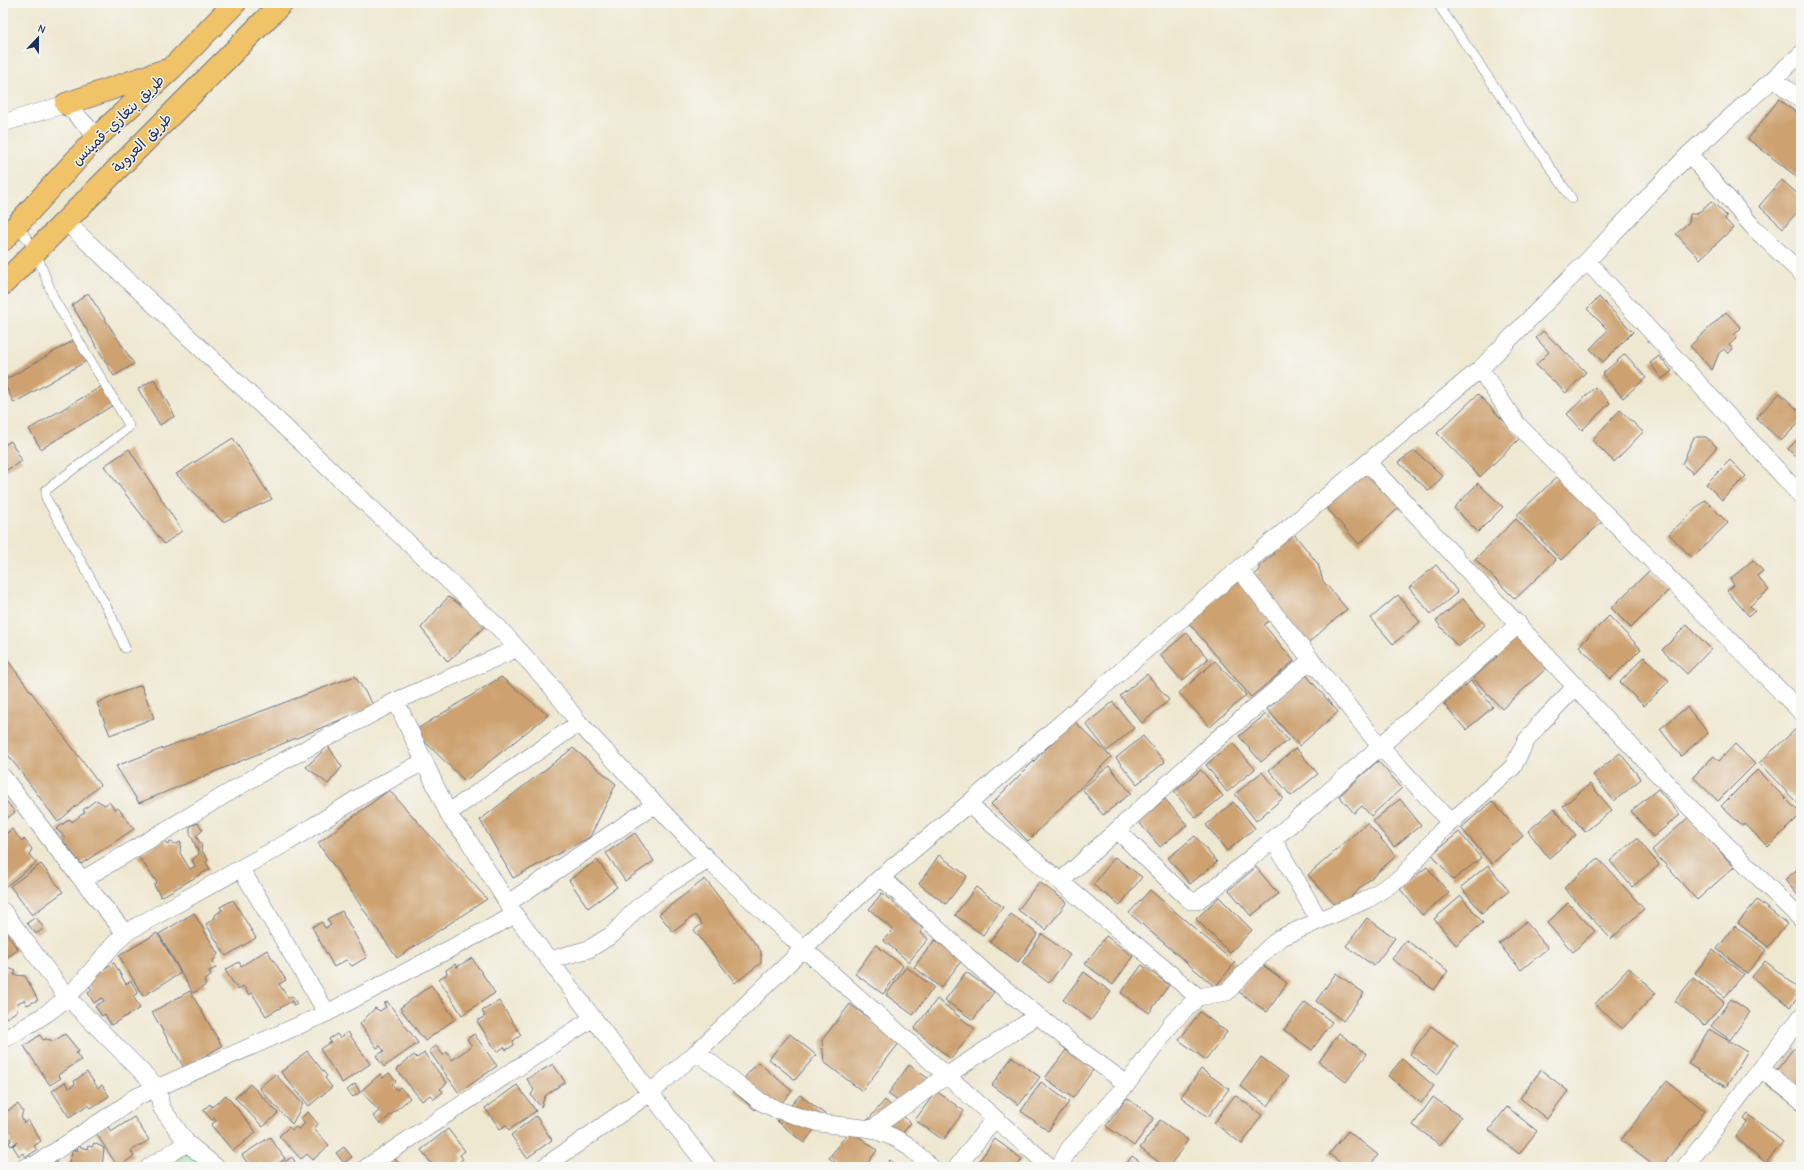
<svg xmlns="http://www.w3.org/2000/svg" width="1804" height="1170" viewBox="0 0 1804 1170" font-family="'Comic Neue','Playpen Sans Arabic',sans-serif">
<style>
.green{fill:#96de99;stroke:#58867c}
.building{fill:#cda170}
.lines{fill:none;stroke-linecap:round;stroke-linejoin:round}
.service-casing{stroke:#657086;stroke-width:10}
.minor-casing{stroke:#657086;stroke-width:18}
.primary-casing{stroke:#657086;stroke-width:24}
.service{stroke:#fff;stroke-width:9}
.minor{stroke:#fff;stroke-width:17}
.primary{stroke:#f1c369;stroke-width:22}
.labels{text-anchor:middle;stroke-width:3;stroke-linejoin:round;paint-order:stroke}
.street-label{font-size:15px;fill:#1b2f5e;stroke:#f6f6f2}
</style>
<rect width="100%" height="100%" fill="#f6f6f2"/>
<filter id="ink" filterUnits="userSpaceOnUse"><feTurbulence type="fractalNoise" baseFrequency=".025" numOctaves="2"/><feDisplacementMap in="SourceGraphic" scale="8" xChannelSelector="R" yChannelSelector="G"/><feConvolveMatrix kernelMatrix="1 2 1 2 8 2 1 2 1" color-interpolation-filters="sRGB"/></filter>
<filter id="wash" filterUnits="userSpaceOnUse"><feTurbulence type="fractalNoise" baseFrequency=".012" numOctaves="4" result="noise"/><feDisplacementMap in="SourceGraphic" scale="16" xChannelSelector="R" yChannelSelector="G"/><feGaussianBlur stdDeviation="0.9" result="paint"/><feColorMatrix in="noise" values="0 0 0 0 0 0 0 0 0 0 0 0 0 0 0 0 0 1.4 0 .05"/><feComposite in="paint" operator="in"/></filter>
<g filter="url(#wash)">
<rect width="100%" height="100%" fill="#efe8d1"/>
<!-- green -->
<path class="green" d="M188,1150l20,17h-46z"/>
<g id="blocks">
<!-- building -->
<path class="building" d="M1779,99l22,17v64l-53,-41z
M1782,180l19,17v11l-18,20 -24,-22z
M1711,201l16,15 -2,3 8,9 -33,31 -24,-25 13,-12 1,-8h7z
M88,293l46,71 -20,12 -42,-71z
M1599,297l34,35 -30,30 -13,-13 18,-19 -21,-21z
M1726,312l15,16 -7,7 3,3 -8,7 4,4 -5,5 -4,-5 -5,4 -7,17 -22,-24z
M1543,331l43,41 -20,21 -30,-28 13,-13 -13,-14z
M76,339l12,21 -74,43 -11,-22z
M1625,354l21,24 -23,20 -21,-24z
M1659,356l13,15 -10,8 -12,-16z
M154,379l21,37 -15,9 -22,-36z
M104,385l11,19 -74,45 -12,-20z
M1595,387l15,16 -28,27 -15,-16z
M1780,393l21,20v8l-20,20 -25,-23z
M1478,394l42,44 -40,39 -43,-44z
M1620,410l23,22 -29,30 -22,-22z
M1801,436v26l-13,-13z
M1694,437h12l11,10 -24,26 -11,-9z
M233,438l39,61 -49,23 -47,-48z
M11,441l11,20 -19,11v-26z
M129,449l53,82 -18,13 -60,-78z
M1415,451l28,25 -14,15 -31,-29z
M1730,460l16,16 -24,24 -16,-16z
M1367,468l34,38 -42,38 -35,-39z
M1560,474l44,46 -43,40 -44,-45z
M1478,483l25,24 -25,25 -24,-24z
M1705,500l23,23 -36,35 -23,-24z
M1516,519l40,41 -41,39 -40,-40z
M1290,529l28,35 5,17 24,28 -40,35 -57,-65 9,-8v-5l15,-12 -6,-8z
M1753,560l10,11 -6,5 12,14 -19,16 5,5 -6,5 -22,-25 7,-6 -4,-6z
M1436,565l22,27 -27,22 -22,-26z
M1650,570l19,20 -38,38 -20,-20z
M1237,578l34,41 -7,6 30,36 -43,36 -64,-76z
M1398,595l22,27 -27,22 -22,-26z
M448,597l41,25 -41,40 -27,-34z
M1463,599l22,26 -27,22 -22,-26z
M1609,616l32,33 -30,30 -32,-33z
M1687,625l24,24 -24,25 -25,-24z
M1517,630l33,35 -48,44 -29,-31 24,-21 -4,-5z
M1187,633l21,26 -26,22 -22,-26z
M3,654l97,131 -42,37 -55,-74z
M1644,657l25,24 -25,25 -24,-24z
M1215,661l31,34 -36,32 -31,-34z
M1147,674l22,26 -27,23 -22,-27z
M1306,675l32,37 -39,34 -32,-37z
M355,676l19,30 -235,97 -23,-37z
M501,677l47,38 -83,66 -51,-50z
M1471,681l22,26 -27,23 -22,-26z
M141,685l13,33 -44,17 -13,-32z
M1113,702l21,26 -27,23 -21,-27z
M1687,707l21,26 -27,23 -21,-27z
M1266,714l22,26 -27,22 -22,-26z
M1074,721l37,36 -83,84 -37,-37z
M1799,726l2,2v79l-42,-44z
M1143,736l22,26 -28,22 -21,-26z
M1233,743l22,26 -28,23 -21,-27z
M1735,744l20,20 -37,37 -25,-24 21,-21 5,5z
M328,746l14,21 -14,17 -22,-17z
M573,748l43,36 -26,53 -77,41 -33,-58z
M1296,748l22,26 -27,22 -22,-26z
M1620,753l21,26 -27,22 -21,-26z
M1378,761l24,27 -31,28 -9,-10 -8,7 -15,-17z
M1109,766l22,27 -28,22 -21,-26z
M1201,770l22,26 -27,22 -22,-26z
M1757,770l44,44 -33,33 -22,-22h-5l-20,-19z
M1262,772l21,26 -27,23 -21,-27z
M1590,784l22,26 -27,22 -22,-26z
M1658,789l22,26 -27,22 -22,-26z
M389,790l98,109 -90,59 -79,-115z
M3,797l12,15 -11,9 1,6 -2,1z
M1165,799l22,26 -27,22 -22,-26z
M1400,799l21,26 -27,22 -21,-26z
M96,800l9,5 4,-3 6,8 3,-2 16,21 -53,35 -18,-23 2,-4 -9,-8 14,-10 2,3 13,-10 -2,-2z
M1492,801l31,35 -31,28 -31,-36z
M1233,802l22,26 -28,23 -21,-26z
M1554,809l22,26 -27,23 -21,-27z
M1689,817l45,50 -37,33 -45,-50z
M198,823l5,7 -7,6 6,10 -1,3 7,11 -2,2 4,7 -49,28 -7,-12 3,-3 -19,-26 25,-17 5,6 2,-3 6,2 5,-2 -1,11 10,16 5,-3 -3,-6 7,-6 -9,-21v-7z
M1367,823l29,33 -58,52 -30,-33z
M12,829l10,12 2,-2 8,10 -3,5 7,9 -31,24 -2,-2v-49z
M1459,832l22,26 -28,22 -21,-26z
M635,833l19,28 -29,20 -19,-28z
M1195,836l22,26 -27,22 -22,-26z
M1637,838l22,27 -27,22 -22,-26z
M939,855l28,21 -21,28 -27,-20z
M1115,857l27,20 -22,28 -27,-20z
M1598,858l46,51 -33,30 -47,-51z
M597,860l20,27 -29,21 -19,-28z
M41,864l22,28 -31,23 -22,-29z
M1488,865l21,26 -27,22 -21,-26z
M1801,866v33l-16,-19z
M1256,867l22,27 -27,22 -22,-26z
M1427,867l22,26 -27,22 -22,-26z
M705,879l56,72v12l-26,20 -41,-53 8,-6 -7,-9 -22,17 -14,-18z
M1039,882l28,20 -21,28 -28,-20z
M976,887l27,20 -20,28 -28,-20z
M1150,890l85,73 -20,24 -86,-74z
M882,893l40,35 -1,5 7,6 -19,23 -26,-22 10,-10 -24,-21z
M1461,896l22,27 -27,22 -22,-26z
M1219,897l33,33 -22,23 -34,-34z
M233,900l23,38 -30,18 -20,-32 9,-6v-3l7,-5 -2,-3z
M1757,900l30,24 -19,23 -30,-24z
M1568,903l27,28 -22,21 -26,-29z
M342,911l25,46 -15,9 -6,-6 -12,7 -22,-40 10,-5 3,6 6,-3 -4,-6z
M194,913l24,41 -5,7 3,7 -7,3 2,5 -7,5 2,4 -13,8 -34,-59z
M1011,914l27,20 -20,28 -28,-20z
M36,917l8,11 -8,6 -9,-11z
M1367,918l28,20 -21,28 -28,-20z
M1526,922l22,26 -27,22 -22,-26z
M1735,926l31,24 -19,23 -30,-24z
M3,928l15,22 -15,10z
M157,933l24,40 -38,23 -24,-40z
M1042,934l28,21 -21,28 -27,-20z
M1106,936l27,20 -20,29 -28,-21z
M935,940l27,20 -21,28 -27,-21z
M1406,940l42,31 -14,19 -42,-31z
M876,945l27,21 -20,28 -28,-20z
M267,950l19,30 -7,4 9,14 4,-2 5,8 -3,2 -2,-5 -26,15 -14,-23 -3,2 -6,-9 -5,4 -13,-20 14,-8 2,4z
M1713,950l31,24 -19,23 -30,-24z
M472,958l23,35 -33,22 -23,-36 8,-5 -1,-4 9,-6 2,3z
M1765,961l36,29v4l-11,13 -38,-30z
M114,963l12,21 5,-3 7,12 -5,3 7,12 -29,17 -6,-11 -3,2 -7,-10 9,-5 -2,-3 -8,5 -6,-10 4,-3 -5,-8 6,-7z
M1260,963l27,20 -20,29 -28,-20z
M1142,965l27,20 -20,28 -28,-20z
M906,967l28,20 -21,28 -27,-20z
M8,968l8,3 -2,4 11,1 13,24 -11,5 -3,-5 -6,3 -1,8 -10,7 -4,-6v-41l3,1z
M1629,968l27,25 -34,36 -27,-25z
M966,972l28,20 -21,28 -28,-20z
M1084,972l27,20 -20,28 -28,-20z
M1336,973l28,20 -21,28 -27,-20z
M1693,978l31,24 -19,23 -30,-24z
M431,985l24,34 -30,22 -25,-33z
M190,991l32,55 -38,22 -32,-56z
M937,999l38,30 -24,30 -37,-30z
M1731,999l19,13 -20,28 -19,-14z
M387,1001l31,42 -34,24 -8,-11 8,-5 -4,-5 -3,2 -17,-24 15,-16 5,3 6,-4 -2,-3z
M499,1001l22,34 -8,6 1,4 -8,5 -2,-3 -7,5 -20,-31 8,-5 -3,-5z
M1305,1002l27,20 -20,28 -28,-20z
M850,1004l50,38 -38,49 -38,-29 -2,-22z
M1200,1012l27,20 -21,28 -27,-20z
M1431,1026l27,20 -21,29 -27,-21z
M1709,1029l38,23 -21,35 -38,-23z
M348,1032l22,32 -28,19 -22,-34 11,-7 -2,-3 8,-5 3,4z
M1339,1033l28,21 -21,28 -27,-20z
M65,1034l14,17 -3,2 5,7 -23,15 3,3 -11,7 -26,-39 16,-11 3,5 3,-1 8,2z
M474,1034l23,32 -38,27 -30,-42 7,-5 7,9 4,-3 5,8 20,-14 -5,-7z
M790,1034l26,21 -21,25 -26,-21z
M1794,1048l7,6v57l-35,-27z
M1066,1050l27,20 -20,28 -28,-20z
M307,1051l20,25 -2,2 7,9 -23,19 -28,-34z
M424,1053l23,30 -7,6 3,3 -9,7 -4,-4 -8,6 -26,-32 18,-14 3,3z
M1012,1057l28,20 -21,28 -27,-20z
M1261,1057l27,20 -20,29 -28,-20z
M1402,1059l32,27 -13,17 -33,-27z
M758,1062l34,29 -22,25 -12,-10 -3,4 -22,-19z
M553,1064l12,18 -20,14 -4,11 -10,-12 3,-5 -7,-11z
M909,1065l23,16 -21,29 -23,-16z
M1201,1069l28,20 -21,28 -27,-20z
M1541,1070l27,21 -21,28 -27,-21z
M87,1072l11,16 4,-3 7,11 -18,12 -3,-3 -19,12 -17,-26 13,-9 4,6 6,-4 -1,-3z
M389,1073l7,8 -4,3 5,6 3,-3 10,11 -30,26 -7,-8 6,-5 -18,-20 19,-17 3,4z
M275,1074l28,30 -11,20 -33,-36z
M1667,1081l38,30 -44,56h-4l-36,-27z
M1041,1082l28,20 -21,29 -27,-20z
M250,1084l28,29 -15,14 -28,-29z
M355,1084l5,8 -7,5 -6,-7z
M517,1085l19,26 -27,19 -3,-5 -6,4 -15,-21z
M936,1091l28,20 -21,29 -28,-20z
M226,1095l30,37 -23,19 -22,-26 5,-4 -1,-3 -3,2 -9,-10 7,-6 2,3z
M800,1095l26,20 -22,28 -27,-22z
M1235,1095l27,20 -20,29 -28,-21z
M1433,1097l28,20 -21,28 -27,-20z
M1127,1098l27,20 -20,28 -28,-20z
M885,1100l26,23 -18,21 -26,-23z
M18,1104l5,8 -2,5 3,6 4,-3 13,21 -7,5 3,4 -11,7 -3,-4 -4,3 -6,-10 4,-4 -6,4 -2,-4 2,-1 -8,-12v-15z
M1507,1107l30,24 -18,23 -30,-24z
M308,1112l10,12 -4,5 15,16 -16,15 -6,-6 -6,5 -22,-23 10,-9 3,3 4,-3 3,2 6,-6 -4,-5z
M1748,1114l35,28 -17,21 -31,-26 12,-15 -3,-3z
M536,1116l16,24 -25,18 -16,-23z
M134,1117l15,23 -18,11 3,5 -16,11 -22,-34 11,-8 4,7z
M1160,1120l28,20 -19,27h-4l-25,-19z
M448,1129l17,22 -5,4 3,4 -10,8h-19l-13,-17z
M850,1130l27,20 -12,17h-24l-12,-9z
M1348,1131l30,24 -9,12h-23l-17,-13z
M270,1137l15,22 -11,8h-9l-3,-4 -6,4h-6l-8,-12z
M995,1139l27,20 -5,8h-42z
M94,1143l10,5 -2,19h-29l-5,-2 5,-15 4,1 1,-5 9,3 1,-3 4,1z
M344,1147l8,10 -8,6 -8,-10z
M1132,1156l15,11h-23z
M292,1157l6,10h-21z
M395,1159l8,8h-17z
M55,1160l5,7h-16z
M890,1160l9,7h-15z"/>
</g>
</g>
<g filter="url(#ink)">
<use href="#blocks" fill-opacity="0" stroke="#657086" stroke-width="1"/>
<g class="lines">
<!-- service casing -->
<g class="service-casing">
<path id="service" d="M1437,3l135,196
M17,225l18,25 19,49 75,126 -1,3 -82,62v8l66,119 13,31"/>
</g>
<!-- minor casing -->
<g class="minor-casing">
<path id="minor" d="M1774,79l27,21
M3,123l63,-19 31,33
M1689,154l65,74 47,45
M65,221l434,407 52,58 28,37 129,137 96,89 246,218
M1587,261l214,235
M1480,369l36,54 285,289
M1368,463c143,153 283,310 433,456
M1239,569l140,176 71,77
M396,701l55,118 14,16 50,80 135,178 47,-41 136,-132 48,-43 87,-73 271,-235 241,-200 107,-108 102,-107 112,-100
M3,777l52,69 70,87
M968,804l230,193
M448,813l131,-90
M1117,830l69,67 5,4h6l19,-14 93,-78 210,-185
M1273,839l46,81
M241,869l86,144
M881,877l108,99 90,73 48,35 45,-61 26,-26 29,-5 39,-42 14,-12 88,-39 34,-22 40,-47 71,-63 13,-26 12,-15 38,-40
M82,880l188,-112 126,-67 120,-52
M1061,881l155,-141 94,-79
M508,903l148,-99
M3,911l64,86 91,91 3,19 26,36 29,24
M550,960l39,-11 24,-15 22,-24 31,-24 42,-26
M3,1040c22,-13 45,-25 64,-43 21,-19 37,-44 58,-64l163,-91 83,-52 52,-28
M697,1052l64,50 17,8 41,13 53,6 21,8 13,7 25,23
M1761,1069l40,31
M872,1129l74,-53 91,-60
M25,1167l11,-3 91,-60 7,-6 193,-85 188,-98
M149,1167l38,-24
M367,1167l226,-149
M544,1167l106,-74 58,74
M957,1167l37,-48
M1059,1167l10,-18 58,-65
M1685,1167l116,-150"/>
</g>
<!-- primary casing -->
<g class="primary-casing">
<path id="primary" d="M66,104l97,-33
M3,240l94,-103 75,-69 63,-65
M3,284l279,-281"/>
</g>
<!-- service -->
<use href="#service" class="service"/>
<!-- minor -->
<use href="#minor" class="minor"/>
<!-- primary -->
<use href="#primary" class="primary"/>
</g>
</g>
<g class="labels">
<!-- street labels -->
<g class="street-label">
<text transform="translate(118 120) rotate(-44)" y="5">طريق بنغازي-قمينس</text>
<text transform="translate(142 143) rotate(-45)" y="5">طريق العروبة</text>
</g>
</g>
<!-- margin -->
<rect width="1804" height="1170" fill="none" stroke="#f6f6f2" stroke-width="16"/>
<!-- north arrow -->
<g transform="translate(38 38) rotate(22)" stroke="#f6f6f2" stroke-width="3" paint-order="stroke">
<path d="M0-3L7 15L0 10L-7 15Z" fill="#1b2f5e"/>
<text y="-6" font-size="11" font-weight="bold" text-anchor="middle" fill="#1b2f5e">N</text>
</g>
</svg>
